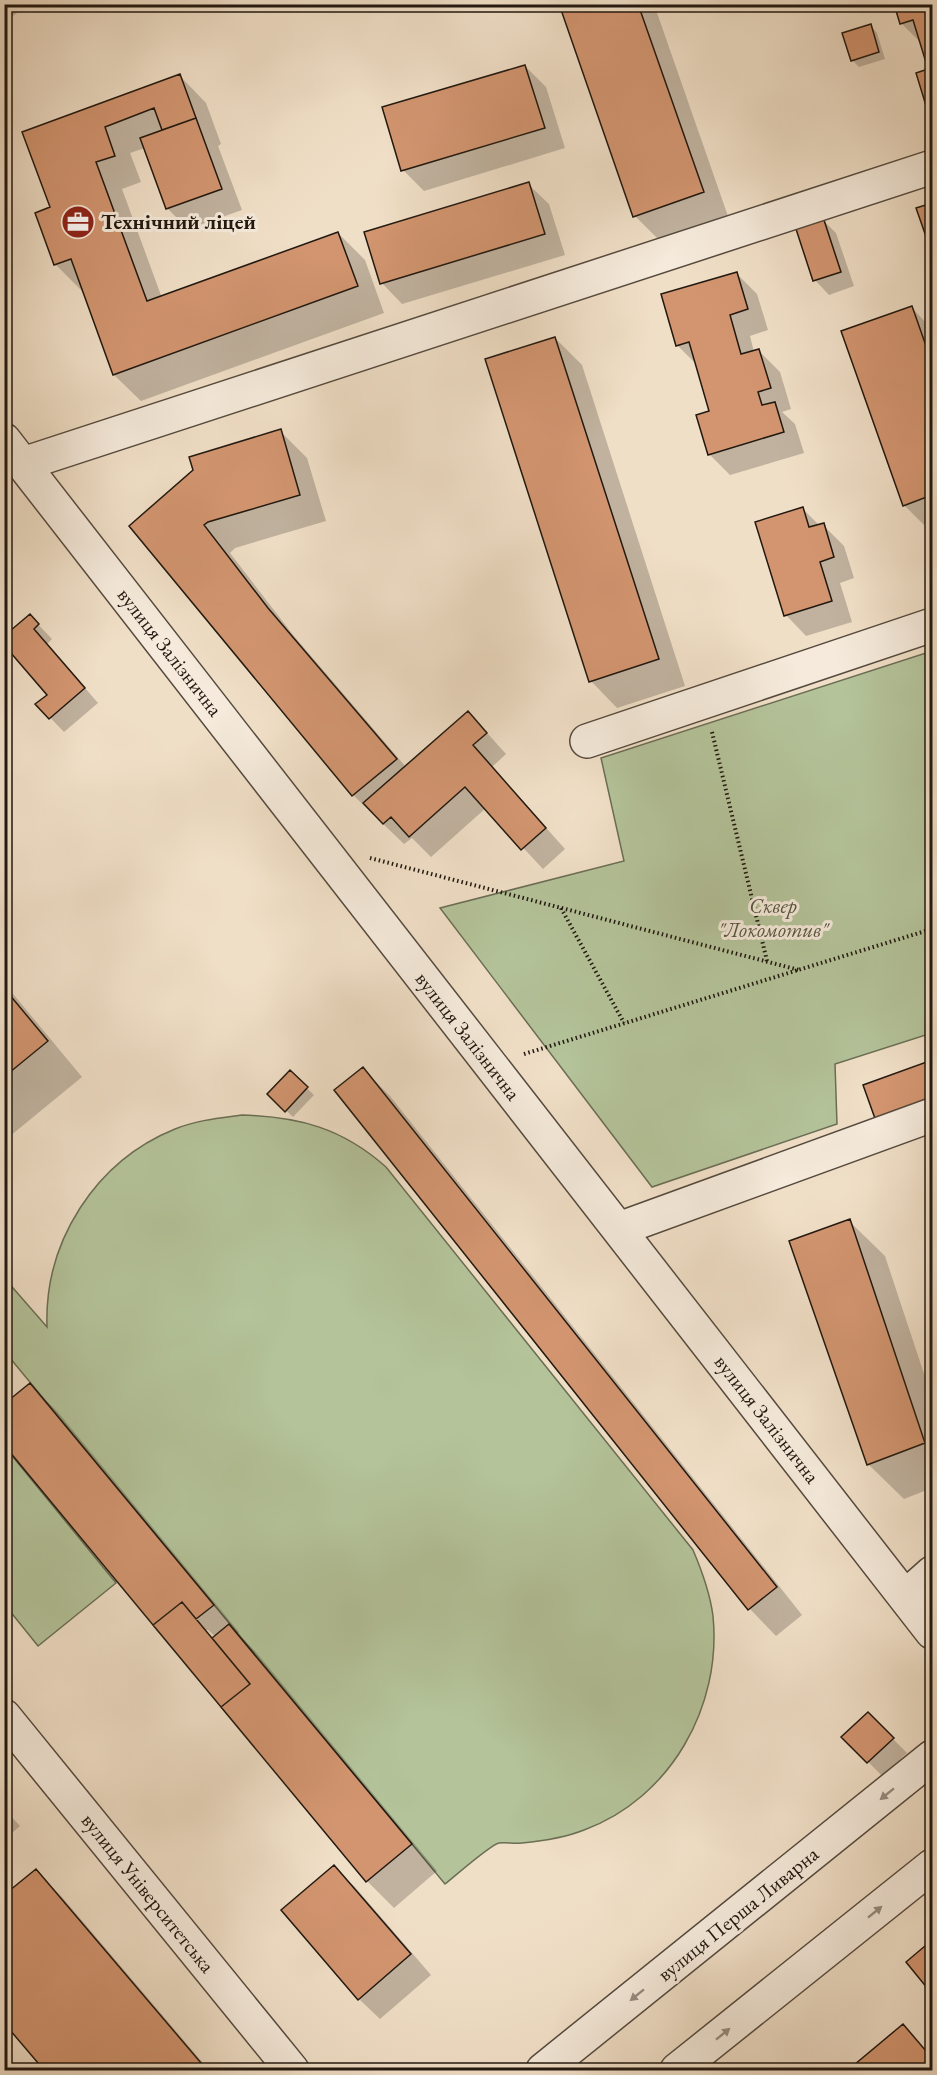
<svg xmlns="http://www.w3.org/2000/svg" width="937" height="2075" viewBox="0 0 937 2075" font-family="'EB Garamond',serif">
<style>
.green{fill:#b4c39a;stroke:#6a6e55;stroke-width:1.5}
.shadow{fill:#0003;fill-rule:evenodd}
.building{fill:#d29570;stroke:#211810;stroke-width:1.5}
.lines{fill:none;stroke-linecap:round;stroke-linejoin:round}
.minor-casing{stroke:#554a3e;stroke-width:36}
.path{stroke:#211810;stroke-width:4;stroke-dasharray:1.5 3;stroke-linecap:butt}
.minor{stroke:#f5eadb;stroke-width:33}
.oneway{fill:#968c80}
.labels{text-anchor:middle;stroke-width:6;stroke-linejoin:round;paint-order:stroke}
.poi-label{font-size:21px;font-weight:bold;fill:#211810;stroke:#f5eadb;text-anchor:start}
.street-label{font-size:21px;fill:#211810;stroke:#f5eadb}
.park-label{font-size:21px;font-style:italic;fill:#545440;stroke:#f5eadb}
</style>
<rect width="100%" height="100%" fill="#f0dfc7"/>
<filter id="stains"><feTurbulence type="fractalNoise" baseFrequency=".00333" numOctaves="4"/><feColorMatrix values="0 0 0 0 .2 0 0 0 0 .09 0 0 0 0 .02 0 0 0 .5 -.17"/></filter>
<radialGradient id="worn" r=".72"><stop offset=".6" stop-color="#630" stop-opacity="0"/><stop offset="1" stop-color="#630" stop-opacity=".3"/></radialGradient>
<!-- green -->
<path class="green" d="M932,651v382l-97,31 2,60 -185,63 -212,-279 184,-47 -23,-103z
M242,1115c58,2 100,13 144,52l307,383c9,21 17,43 20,66 9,90 -42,182 -129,214 -20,8 -41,11 -62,13 -8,1 -16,-1 -23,0 -9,2 -45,34 -54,41l-440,-532 -1,-71 2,-1 41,47c-3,-86 49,-166 128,-198 22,-9 45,-11 67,-14z
M4,1446l112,137 -78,63 -33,-41z"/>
<!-- shadow -->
<path class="shadow" d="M4,4h6l7,9 -13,9z
M560,4h93l2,3 74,212 -68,23 -26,-26z
M895,4h37v108l-4,-4 2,-38 -8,-26 -21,-21z
M871,26l6,7 8,26 -26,8 -7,-7z
M525,66l21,21 19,61 -141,43 -21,-21z
M180,76l26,27 15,41 -3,2 24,64 -54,19 -21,-21 -22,-60 -15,5 11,29 -19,7 40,109 176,-65 27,27 19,53 -243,88 -27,-26 -30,-85 -2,1 -27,-27 -3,-56 -28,-75z
M528,184l21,20 16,51 -163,49 -20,-21z
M932,204v42l-14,-37z
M822,219l14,14 18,53 -25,9 -14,-15z
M737,274l20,20 11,36 -18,6 4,16 5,-1 21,21 11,37 -9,3 13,12 9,29 -74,22 -21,-21 2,-42 -14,-47 -20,-20z
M912,308l20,21 -1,203 -27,-27z
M555,338l27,27 103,321 -68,22 -26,-27z
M280,431l27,27 19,63 -91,27 -5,5 64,83 112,131 62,-54 20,21 18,20 -14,13 73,82 -22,20 -57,-61 -55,49 -19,-19 -8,6 -51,-49 -222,-269z
M803,509l17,17 3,-1 21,21 10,32 -14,5 12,39 -46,14 -20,-21z
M30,616l22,23 -5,5 51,59 -34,29 -27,-28 12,-9z
M4,983l78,94 -78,64z
M932,1062v70l-33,12 -20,-20 -14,-38z
M363,1069l27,27 412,519 -26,21 -26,-27 -414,-519z
M290,1072l24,23 -21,22 -24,-23z
M849,1221l36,35 47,142v90l-28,11 -36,-35z
M30,1385l27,26 182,221 -1,2 18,18 181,219 -43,37 -27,-27 -363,-438zM203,1630h5l8,7 2,6 -3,2z
M868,1714l39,39 -25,23 -38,-39z
M4,1809l16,17 -16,14z
M334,1867l21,20 76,88 -51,44 -21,-20z
M36,1871l26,26 147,173h-163l-36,-43 -6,5v-135z
M932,1942v50l-24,-30z
M903,2026l29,31v13h-82z"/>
<!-- building -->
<path class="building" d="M559,4h79l66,188 -71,25z
M894,4h38v103l-5,2 -11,-36 12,-4 -15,-49 -13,4z
M871,24l8,28 -28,9 -9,-28z
M525,65l20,63 -144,43 -19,-64z
M180,74l16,44 -34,12 -8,-22 -49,19 10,29 -19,6 51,139 191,-69 20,54 -245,89 -42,-116 -17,6 -19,-52 15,-6 -28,-75z
M196,118l26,71 -56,20 -26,-71z
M529,182l16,52 -165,50 -16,-52z
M932,203v40l-3,2 -13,-37z
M823,217l18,55 -28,9 -18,-55z
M737,272l11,37 -18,6 11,39 18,-5 12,39 -13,4 4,13 13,-3 9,30 -76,23 -12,-40 13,-4 -20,-69 -13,4 -15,-52z
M912,306l20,57v132l-29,11 -62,-175z
M555,337l104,322 -70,23 -104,-323z
M281,429l19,66 -92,27 -4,3 64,83 129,151 -45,37 -223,-270 64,-56 -4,-13z
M803,507l6,20 15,-4 10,34 -14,5 12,39 -48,15 -29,-94z
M30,614l9,10 -5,5 51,59 -36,31 -14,-15 12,-9 -43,-50v-9z
M468,711l19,22 -14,12 73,83 -25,22 -56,-63 -56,50 -18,-20 -8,7 -20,-21z
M4,988l44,53 -44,36z
M932,1060v44l-55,20 -14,-39z
M363,1067l414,520 -29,23 -414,-520z
M290,1070l18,17 -23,25 -18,-18z
M850,1219l75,224 -58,22 -78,-224z
M30,1383l184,222 -18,14 -14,-17 -29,23 -149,-180v-41z
M182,1602l68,82 -29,23 -68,-82z
M229,1624l183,220 -46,38 -145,-175 29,-23 -38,-46z
M868,1712l26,26 -27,25 -26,-26z
M334,1865l77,89 -53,46 -77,-90z
M36,1869l171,201h-163l-40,-47v-128z
M932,1940v54l-26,-32z
M903,2024l29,34v12h-84z"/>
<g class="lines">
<!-- minor casing -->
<g class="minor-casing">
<path id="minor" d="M4,440l928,1192
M23,464l909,-297
M587,741l345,-116
M619,1229l313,-114
M905,1597l27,-24
M4,1716l288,354
M543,2070l389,-313
M677,2070l255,-204"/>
</g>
<!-- path -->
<path class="path" d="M712,732l55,229
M370,858l429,112
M561,908l63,115
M524,1054l408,-125"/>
<!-- minor -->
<use href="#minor" class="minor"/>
</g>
<!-- one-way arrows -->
<defs><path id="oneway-solid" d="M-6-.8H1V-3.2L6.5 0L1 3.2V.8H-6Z" transform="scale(1.5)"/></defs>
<g class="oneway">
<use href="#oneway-solid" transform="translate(887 1794) rotate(141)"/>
<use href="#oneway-solid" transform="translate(875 1912) rotate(-39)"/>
<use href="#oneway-solid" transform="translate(637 1995) rotate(141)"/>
<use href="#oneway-solid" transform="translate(723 2034) rotate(-39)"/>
</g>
<!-- icons -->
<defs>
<g id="office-disc" transform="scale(1.725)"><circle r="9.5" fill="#8f2418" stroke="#f5eadb"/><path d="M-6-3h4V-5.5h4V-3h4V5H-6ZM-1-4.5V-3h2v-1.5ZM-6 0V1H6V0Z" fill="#fff"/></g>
</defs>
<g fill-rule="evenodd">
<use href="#office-disc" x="78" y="222"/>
</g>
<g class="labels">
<!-- poi labels -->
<g class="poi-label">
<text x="101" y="229">Технічний ліцей</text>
</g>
<!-- street labels -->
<g class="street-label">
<text transform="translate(170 652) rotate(52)" y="7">вулиця Залізнична</text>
<text transform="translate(468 1036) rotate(52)" y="7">вулиця Залізнична</text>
<text transform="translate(767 1419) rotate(52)" y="7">вулиця Залізнична</text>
<text transform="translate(148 1893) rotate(51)" y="7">вулиця Університетська</text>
<text transform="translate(738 1914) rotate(-39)" y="7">вулиця Перша Ливарна</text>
</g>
<!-- park labels -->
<g class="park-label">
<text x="773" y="913">Сквер<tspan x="773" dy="24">"Локомотив"</tspan></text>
</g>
</g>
<!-- margin -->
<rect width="937" height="2075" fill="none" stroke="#f0dfc7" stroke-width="24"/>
<rect x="6" y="6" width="925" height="2063" fill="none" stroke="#211810" stroke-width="3"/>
<rect x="12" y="12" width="913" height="2051" fill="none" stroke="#211810" stroke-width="1.5"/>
<rect width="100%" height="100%" filter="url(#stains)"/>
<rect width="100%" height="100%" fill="url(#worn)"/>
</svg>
